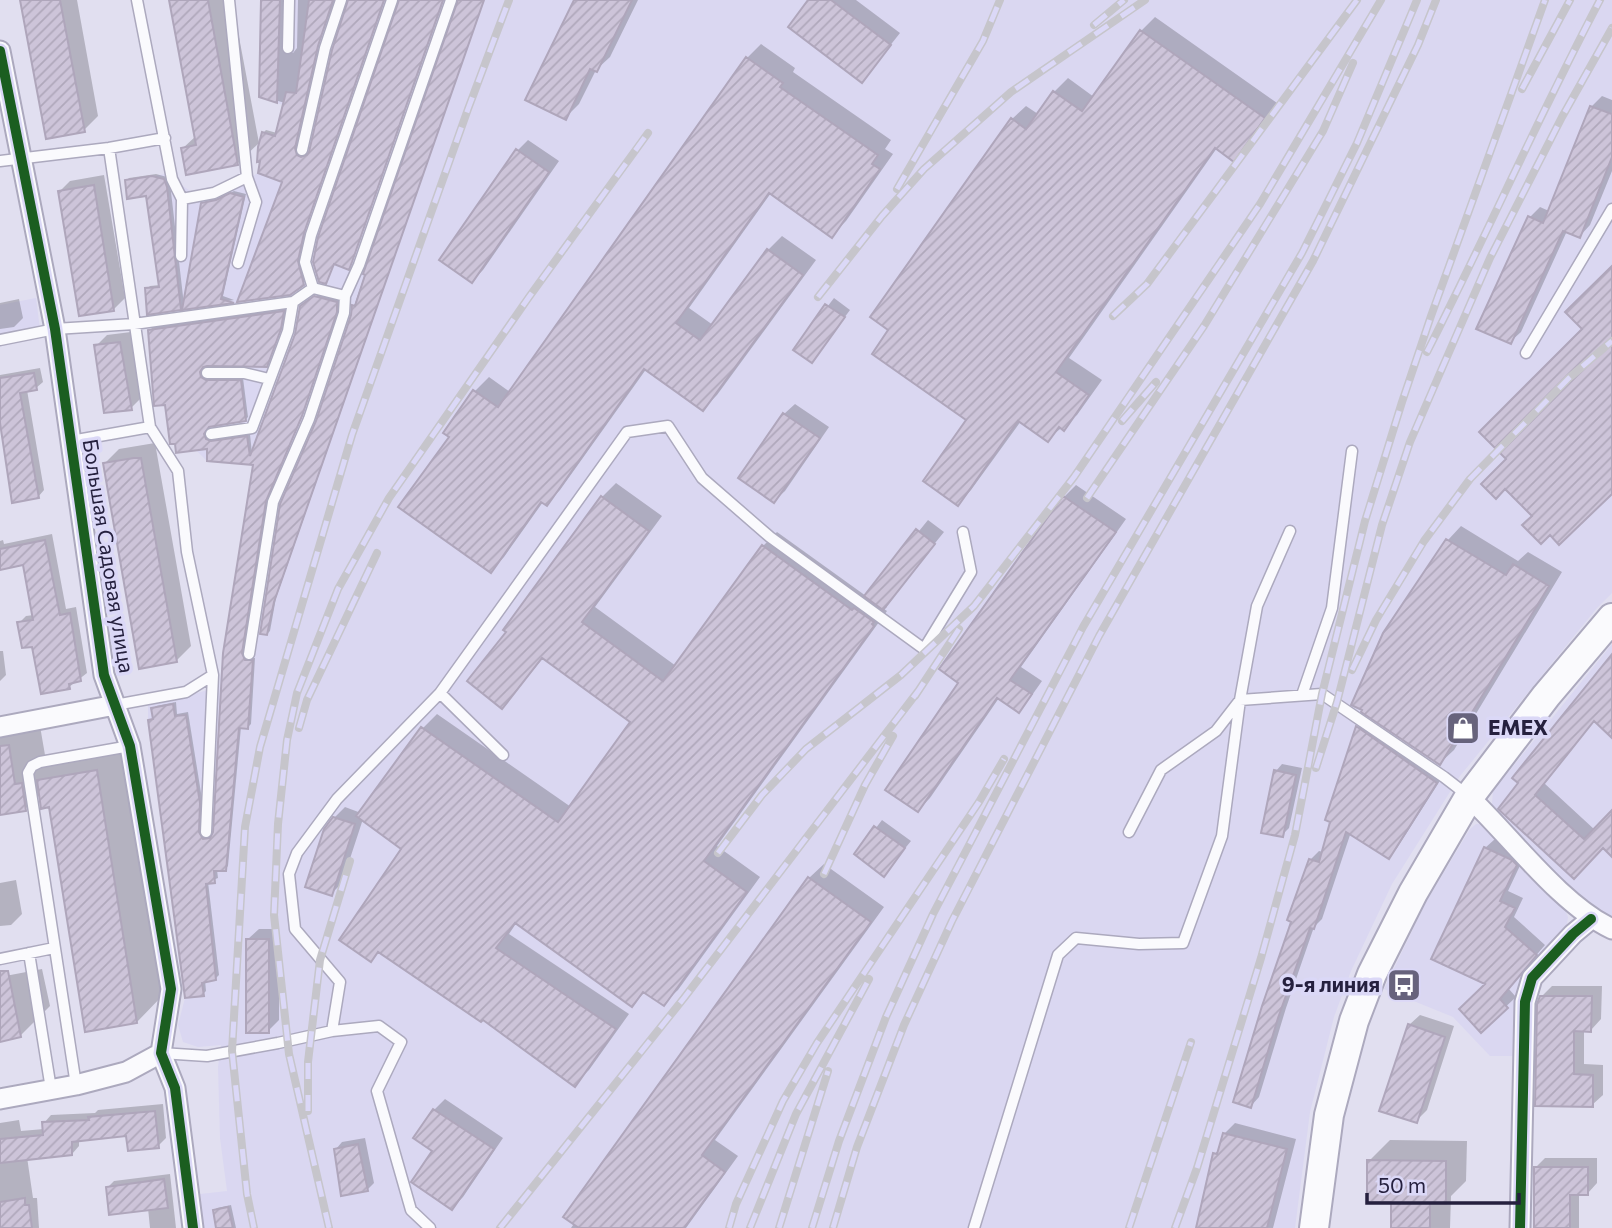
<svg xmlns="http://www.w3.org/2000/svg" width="1612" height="1228" viewBox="0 0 1612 1228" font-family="Commissioner,sans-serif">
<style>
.built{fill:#dad7f1}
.shadow{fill:#0003}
.building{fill:url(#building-hatch);stroke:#afa6bb;stroke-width:2}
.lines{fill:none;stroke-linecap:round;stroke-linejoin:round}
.service-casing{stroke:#aca9be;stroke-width:13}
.minor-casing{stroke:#aca9be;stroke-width:23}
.secondary-casing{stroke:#aca9be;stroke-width:32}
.service{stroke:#fafafd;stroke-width:10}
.minor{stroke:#fafafd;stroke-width:19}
.secondary{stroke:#fafafd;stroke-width:28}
.rail-casing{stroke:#c6c5cb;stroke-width:8}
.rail{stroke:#dbd8f7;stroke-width:5;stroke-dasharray:16;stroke-linecap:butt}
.cycleway-casing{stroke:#dbd8f7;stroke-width:15}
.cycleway{stroke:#1b5e20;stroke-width:10}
.labels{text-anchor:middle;stroke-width:7;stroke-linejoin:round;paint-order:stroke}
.street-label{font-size:21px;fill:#25203e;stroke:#dbd8f7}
.poi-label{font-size:21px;font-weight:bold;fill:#25203e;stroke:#dbd8f7;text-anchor:start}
</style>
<defs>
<pattern id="building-hatch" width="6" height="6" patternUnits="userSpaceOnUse" patternTransform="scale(1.75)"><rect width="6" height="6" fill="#cdc4d9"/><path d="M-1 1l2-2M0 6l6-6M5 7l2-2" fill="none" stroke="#b0a8bb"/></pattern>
</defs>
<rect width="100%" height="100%" fill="#e1dff0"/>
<!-- built -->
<path class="built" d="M261,0h1351v593l-15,15 -137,168 -68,108 -41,87 -17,46 -24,95 -15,116h-1093l-2,-34 27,-3 -7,-53 -2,-71 3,-22 -23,2 -15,-5 -5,-17 7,-27 -37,-278v-16l53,-12 18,-6 34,-221 -46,-4 -11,-11 -20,3 -1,-9h-5l-15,-114 -8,-22 -2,-20 14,-1 -13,-91 -19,3 -2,-19 41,-6 37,26 27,-11 28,-16 3,-20 -4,-1 5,-20 13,3 8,-30 -24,-8z
M36,298l5,39 -41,7v-39z
M1612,644v273l-16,-7 -25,-21 -76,-76 -3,-9 1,-13z
M1476,824l12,1 75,80 5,12 -2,14 -50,72 -2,53h-24l-37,-39 -69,-28 42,-87 44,-73z"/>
<!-- shadow -->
<path class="shadow" d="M22,0h55l21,116 -14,14z
M170,0h62l27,143 -22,21 -54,-16 13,-12z
M263,0h22l-2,44 3,7 7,2 4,-5 1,-48h37l-15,41 -23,103 2,8 6,3 5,-1 39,-154h36l-79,228 -6,29 6,24 -16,12 -6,-112 -21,-48 3,-3 11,3 8,-30 -24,-7z
M400,0h44l-93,265 -3,3 -13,-5 -9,19z
M460,0h24l-208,598 -6,33 -3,3 -5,-2 56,-210 35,-106 1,-10z
M576,0h62l-28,57 -14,13 -17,34 -14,14z
M810,0h46l44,33 -38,48z
M1155,17l122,86 -30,43 -13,14 -17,-12 -148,210 33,22 -25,35 -29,24 -27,-18 -50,69 -13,14 54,-385 14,-13 12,8 16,-22 14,-14 26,19 47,-66z
M761,44l34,24 -2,4 98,68 -6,9 8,5 -47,67 -14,14 -61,-42 -82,115 24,17 55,-75 14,-14 34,24 -99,135 -14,14 -56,-41 -87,122 -14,14 -3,-2 -39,55 -14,14 -39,-134 -6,-5 30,-41 14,-14 21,15 237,-334z
M1602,96l10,4v71l-22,54 -10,11 -13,-5 -46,101 -11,10 20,-125 10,-10 9,4 42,-104z
M528,140l31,21 -76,109 -11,11 46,-131z
M156,174l11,3 3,6 14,122 -4,3 -33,-19 3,-3 10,-1 -13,-91 -21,-13 3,-3z
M104,175l21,123 -11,11 -33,5 -21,-123 10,-10z
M234,191l12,3 -23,102 11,4 -50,8 19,-104 3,-3 14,-3z
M319,294l20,5v8l-35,105 -36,84 -24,153 4,9h7l-4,66 -3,3h-7l-13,139 -3,3 -8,1 1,8 -10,4 11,93 -3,3 -11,2 1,11 -3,3 -54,-273 5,-3 -1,-9 3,-3 20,-4 1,12 11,-2 14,87 -1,30 5,7h7l42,-373 -46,-16 -43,-44 -16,-73 3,-3 133,-18 -3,16 -17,41 -62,-1 -2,3 1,6 7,4h33l5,39 -3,3 -36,5 -3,5 2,6 7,3 35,-5 2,20 45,-120 8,-30z
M834,298l16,12 -38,51 -17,-12z
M19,299l4,19 -9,9 -14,2v-26z
M131,332l11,65 -11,11 -35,-62 11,-11z
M40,368l3,14 -7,6 -9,2 17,100 -6,7 -38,-86v-36z
M795,404l34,23 -44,64 -11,10 10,-87z
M155,443l36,203 -15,15 -72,-197 15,-15z
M616,483l46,33 -67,91 81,59 87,-120 14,-14 89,64 62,-76 16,12 -59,73 2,2 -3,2 3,2 -170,235 43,31 -82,113 -15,14 -17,-13 -14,14 -115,-83 -8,12 120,80 -40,56 -15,14 -91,-66 -103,-67 -9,9 32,-112 -40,-29 -21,64 -11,11 3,-76 11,-11 16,6 62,-85 14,-14 134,93 62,-85 -89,-65 -42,50 6,-75 94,-135z
M1076,485l50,34 -105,148 21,14 -12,17 -12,13 -19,-13 -69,100 -12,12 42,-128 104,-185z
M1461,526l57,35 10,-9 34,20 -108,178 -14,13 -55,-129 63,-94z
M52,534l14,75 10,-2 11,66 -18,14 -35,-42 -15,-22 7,-7 8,-1 -10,-52 -24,5v-27l3,-1 1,4z
M0,651h3l3,24 -6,6z
M1612,657v79l-17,-16 -51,63 51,47 17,-17v41l-9,-8 -19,21 -84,-59z
M1366,719l79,54 -48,75 -8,9 -38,-25 -29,87 -8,8 -28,81 -27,89 -8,9 43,-186 16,-60 9,-9 4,1 9,-31 -5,-2 31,-92z
M40,726l5,29 6,-1 2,12 15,-15 58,-9 40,250 -29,30 -86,-217 -10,-11 -16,15 -25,4v-80z
M1282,764l20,4 -13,60 -7,7 -6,-64z
M882,820l29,21 -27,33 -28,-20z
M1495,839l30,16 -17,36 15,7 -9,19 31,28 -37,43 8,9 -35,33 6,-46 -2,-136z
M824,864l60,43 -169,233 23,16 -52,72h-115l238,-350z
M16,880l6,34 -11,11 -11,1v-43z
M259,929h20v91l-11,11 -20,-92z
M42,969l8,37 -30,30 -20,4v-63z
M1552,986h50l-1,33 -10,11h-7v34l19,1v30l-11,10 -55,-1 4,-107z
M1420,1015l34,11 -27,84 -11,11 -7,-96z
M445,1099l58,39 -40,59 -11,11 -18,-57 -19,-13 19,-28z
M163,1104l3,34 -8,8 -30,-12 -49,6v6l-7,8 -45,3 6,41h4l2,30h-39v-105l19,-3 2,11 23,-2v-6l7,-8 44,-2 3,-3z
M1235,1123l61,16 -23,89h-75l17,-74 5,-6 5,-15z
M365,1138l9,45 -7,7 -31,-41 6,-7z
M1390,1140l77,1 -1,40 -15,15 -1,32h-58l1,-28 -24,-39z
M1545,1158h52v25l-9,10h-9v35h-43l-1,-60z
M170,1174l6,54h-26l-2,-20 -41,-20 7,-7z
M231,1205l5,23h-18l-4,-17 3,-3z"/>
<!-- building -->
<path class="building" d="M20,0h40l25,132 -39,7z
M169,0h39l30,165 -52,10 -5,-27 15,-3z
M261,0h19l-3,103 -18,-6z
M309,0h24l-15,46 -23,102 2,7 4,2 6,-2 2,-3 23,-102 16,-50h36l-80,233 -6,28 6,24 -14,10 -53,7 45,-120 -24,-9 2,-12 -3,1 1,-15 4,-15 13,4 11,-44 10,1z
M399,0h44l-91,262 -3,8 -15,-6 -8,20 -7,-2 -6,-20 5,-25z
M458,0h26l-210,602 -7,33 -7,-1 20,-130 36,-83 35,-106 1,-10 3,1 10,-31 -2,-1z
M574,0h58l-35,72 -7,-3 -24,51 -41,-20z
M808,0h23l60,45 -29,38 -74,-56z
M1140,30l125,88 -31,44 -19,-14 -159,224 33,23 -25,36 -5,-4 -11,15 -30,-21 -60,85 -35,-25 43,-61 -94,-66 16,-24 -18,-13 141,-199 15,11 27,-38 29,20z
M746,57l37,26 -3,4 98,68 -6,9 8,5 -48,69 -63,-45 -93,130 24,17 67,-91 36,26 -100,136 -59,-42 -97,137 -6,-4 -50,71 -93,-66 51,-70 -6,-4 30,-43 25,17z
M1590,106l22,8v43l-32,81 -17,-7 -52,113 -35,-15 52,-113 15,7z
M516,149l33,23 -77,111 -33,-23z
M152,176l12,3 3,8 14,123 -34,5 -2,-27 14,-1 -13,-91 -19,3 -2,-19z
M94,185l20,126 -35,5 -21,-125z
M230,193l14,4 -23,102 13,4 -52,7 19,-107 15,-3z
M1612,266v228l-53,51 -9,-10 -9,9 -19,-19 10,-9 -27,-27 -9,10 -15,-15 25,-25 -27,-27 103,-103 -17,-17z
M314,296l23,6v10l-35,104 -36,85 -24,152 3,7h8l-5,69 -9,-1 -13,143h-12l1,12 -9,1 10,96 -14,3 2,13 -19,2 -37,-278 5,-1 -2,-11 22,-4 2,12 11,-1 14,88 -1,29 4,7 7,-1 3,-6 10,-179 30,-188 -46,-4v-12l-31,4 -1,-9h-5l-5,-39 -11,1 -6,-76 136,-19 -3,18 -14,38 -60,-1 -4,1 -3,5 1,5 5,3h35l5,41 -37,6 -5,7 2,5 5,2 36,-5 3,20 45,-122 5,-28z
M825,304l20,13 -33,46 -19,-13z
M120,342l12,68 -28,3 -10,-68z
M34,373l3,17 -17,3 19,105 -27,5 -12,-80v-45z
M783,413l37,25 -46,65 -36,-25z
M134,458h7l36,204 -38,7 -36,-206z
M601,496l48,35 -67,91 81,59 99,-136 90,65 2,-2 20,14 -2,2 2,2 -170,235 43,31 -83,114 -21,-14 -11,15 -117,-84 -19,25 120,81 -41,58 -92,-67 -2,2 -103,-70 -7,10 -32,-22 62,-91 -45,-33 65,-89 137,95 72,-100 -88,-64 -40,51 -35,-28 39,-49 -3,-2z
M1063,496l53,36 -106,148 22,14 -13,19 -22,-15 -79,114 -33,-22 73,-107 -19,-14z
M916,529l19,15 -52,66 -19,-14z
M1446,539l60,36 7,-11 36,22 -109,179 -79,-53 1,-2 -11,-5 32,-72z
M45,540l15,75 10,-2 11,68 -12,3 1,5 -29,5 -9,-47 -10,1 -5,-26 16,-2 -10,-55 -23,5v-21z
M1612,654v84l-18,-17 -59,74 49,44 28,-29v47l-9,-9 -29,31 -76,-70 20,-26 -6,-5z
M1356,726l81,57 -48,76 -43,-27 -32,97 -4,-1 -32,90 -27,90 -18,-6 29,-96 29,-84 -4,-2 22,-61 10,3 11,-40 -5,-2z
M9,745l6,39 7,-1 4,28 -26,4v-69z
M97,770l40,253 -52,9 -36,-225 -8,2 -4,-29z
M1274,770l22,5 -13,62 -22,-4z
M333,817l22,7 -23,72 -27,-9 19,-58z
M874,826l31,22 -21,29 -30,-23z
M1484,847l28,13 5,5 -17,36 15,7 -10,19 32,28 -37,44 8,9 -27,25 -22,-24 26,-25 -54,-25z
M808,877l63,45 -169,233 23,17 -41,56h-105l-16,-11z
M246,939h23v94h-23z
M0,971h8l13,66 -21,5z
M1540,996h52l-1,36 -17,-1v43l19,1v32l-58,-1 2,-102z
M1408,1024l37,13 -28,86 -38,-12z
M433,1109l61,40 -42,61 -41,-28 21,-31 -19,-13z
M155,1111l4,37 -31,3 -2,-15 -54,6v13l-72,8v-24l43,-4 -1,-13 47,-2 -1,-3z
M1223,1133l64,16 -20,79h-71l17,-75 4,1z
M358,1144l10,47 -27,5 -7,-47z
M1367,1160l79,1v43l-16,-1v25h-39v-26h-24z
M1534,1167h54v28h-18v33h-36z
M164,1179l4,29 -59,7 -3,-28z
M25,1198v7h4l3,23h-32v-26z
M228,1207l5,21h-17l-3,-18z"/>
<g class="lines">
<!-- service casing -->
<g class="service-casing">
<path id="service" d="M137,0l35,179 10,20 32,-6 33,-16
M229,0l18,177 9,25 -18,61
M288,48l1,-48
M109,148l41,279 28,44 9,81 26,123 -7,157
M302,150l23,-102 16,-48
M0,161l109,-13 56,-10
M181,256l1,-57
M345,296l-32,-8 -8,-26 6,-27 81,-235
M0,340l55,-11 79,-5 159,-22
M1526,353l86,-144
M207,373h37l25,6
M211,434l41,-6 36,-97 5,-29 20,-14
M71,441l79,-14
M249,654l24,-152 36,-83 35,-106 1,-17 14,-31 92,-265
M440,693l63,62
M1302,695l30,-87 20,-157
M115,705l71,-13 27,-17
M1129,832l32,-62 55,-39 24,-31 82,-6 122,83 22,17
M29,953l22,136
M0,959l54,-11
M332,1031l8,-49 -45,-53 -6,-55 8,-21 40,-54 103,-106 187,-261 41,-6 34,52 68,59 154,112 47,-77 -8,-40
M161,1053l46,3 71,-13 54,-12 47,-5 22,16 -24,49 34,119 19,18
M76,1085l-48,-312 4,-7 8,-4 90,-16
M974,1228l84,-273 18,-17 63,6 44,-1 39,-107 18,-136 17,-94 33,-75"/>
</g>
<!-- minor casing -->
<g class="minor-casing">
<path id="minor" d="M0,51l55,278 49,346 26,71 41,243 -10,64 14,35 18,140
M0,727l115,-22
M1469,797c43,41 91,107 143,132
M0,1099l76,-14 50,-13 35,-19
M1520,1228l5,-226 7,-24 41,-44 18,-15"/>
</g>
<!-- secondary casing -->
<g class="secondary-casing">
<path id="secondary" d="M1314,1228l15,-113 25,-94 18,-47 41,-81 56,-96 77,-101 66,-78"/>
</g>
<!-- service -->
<use href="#service" class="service"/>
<!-- minor -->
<use href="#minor" class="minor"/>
<!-- secondary -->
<use href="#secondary" class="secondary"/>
<!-- rail casing -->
<g class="rail-casing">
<path id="rail" d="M1094,25l30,-25
M1522,89l48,-89
M897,189l86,-148 17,-41
M818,297l64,-81 42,-47 87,-77 134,-92
M1113,316l34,-32 210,-284
M1427,352c59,-116 112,-236 173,-352
M1122,421l34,-39
M1087,498l117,-172 119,-195 30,-68
M1352,670l24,-50 48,-79 46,-62 99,-101 43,-37
M915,696l44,-67
M299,728l8,-28 70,-147
M1316,768l21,-66 45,-177 28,-83 80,-184 72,-141 50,-89
M718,853l44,-58 44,-46 95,-74 73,-69 100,-129 186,-273 121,-204
M824,874l41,-89 28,-49
M308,1111v-49l12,-102 30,-99
M254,1228l-7,-34 -15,-143 13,-224 15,-80 92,-312 116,-326 41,-109
M329,1228l-40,-174 -15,-139 4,-91 9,-84 10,-47 41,-104 51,-91 140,-201 119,-164
M500,1228l184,-230 235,-308
M729,1228l7,-24 47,-103 34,-58 162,-241 25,-43
M750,1228l46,-114 73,-135
M779,1228l49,-157
M812,1228l27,-87 47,-124 47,-103 150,-287 219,-374 55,-110 60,-143
M833,1228l24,-81 47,-122 48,-104 147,-285 214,-375 105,-216 18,-45
M1129,1228l62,-186
M1175,1228l22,-60 64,-210 34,-123 27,-141 43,-173 37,-119 29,-86 114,-316"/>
</g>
<!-- rail -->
<use href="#rail" class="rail"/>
<!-- cycleway casing -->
<g class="cycleway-casing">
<path id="cycleway" d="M0,51l55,278 49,346 26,71 41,243 -10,64 14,35 18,140
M1520,1228l5,-226 7,-24 41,-44 18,-15"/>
</g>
<!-- cycleway -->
<use href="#cycleway" class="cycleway"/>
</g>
<!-- icons -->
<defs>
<g id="shop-square" transform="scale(1.75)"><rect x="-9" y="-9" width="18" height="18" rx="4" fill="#67637c" stroke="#dbd8f7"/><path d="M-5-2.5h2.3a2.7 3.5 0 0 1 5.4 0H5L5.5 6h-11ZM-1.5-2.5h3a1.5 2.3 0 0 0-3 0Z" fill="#fff"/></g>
<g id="bus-square" transform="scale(1.75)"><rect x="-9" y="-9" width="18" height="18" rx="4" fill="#67637c" stroke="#dbd8f7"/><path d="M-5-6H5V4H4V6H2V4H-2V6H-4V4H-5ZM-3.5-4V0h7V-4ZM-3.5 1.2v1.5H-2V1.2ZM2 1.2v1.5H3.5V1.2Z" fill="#fff"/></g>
</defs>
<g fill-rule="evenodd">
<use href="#shop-square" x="1463" y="728"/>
<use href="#bus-square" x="1404" y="985"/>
</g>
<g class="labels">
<!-- street labels -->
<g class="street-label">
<text transform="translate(108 556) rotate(81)" y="7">Большая Садовая улица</text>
</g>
<!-- poi labels -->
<g class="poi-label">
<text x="1488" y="735">EMEX</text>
<text x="1380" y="992" text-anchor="end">9-я линия</text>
</g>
</g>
<!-- scale -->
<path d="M1367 1193v10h152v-10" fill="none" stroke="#25203e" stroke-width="3.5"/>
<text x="1378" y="1193" font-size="21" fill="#25203e" stroke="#dbd8f7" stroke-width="5" paint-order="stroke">50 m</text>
</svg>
